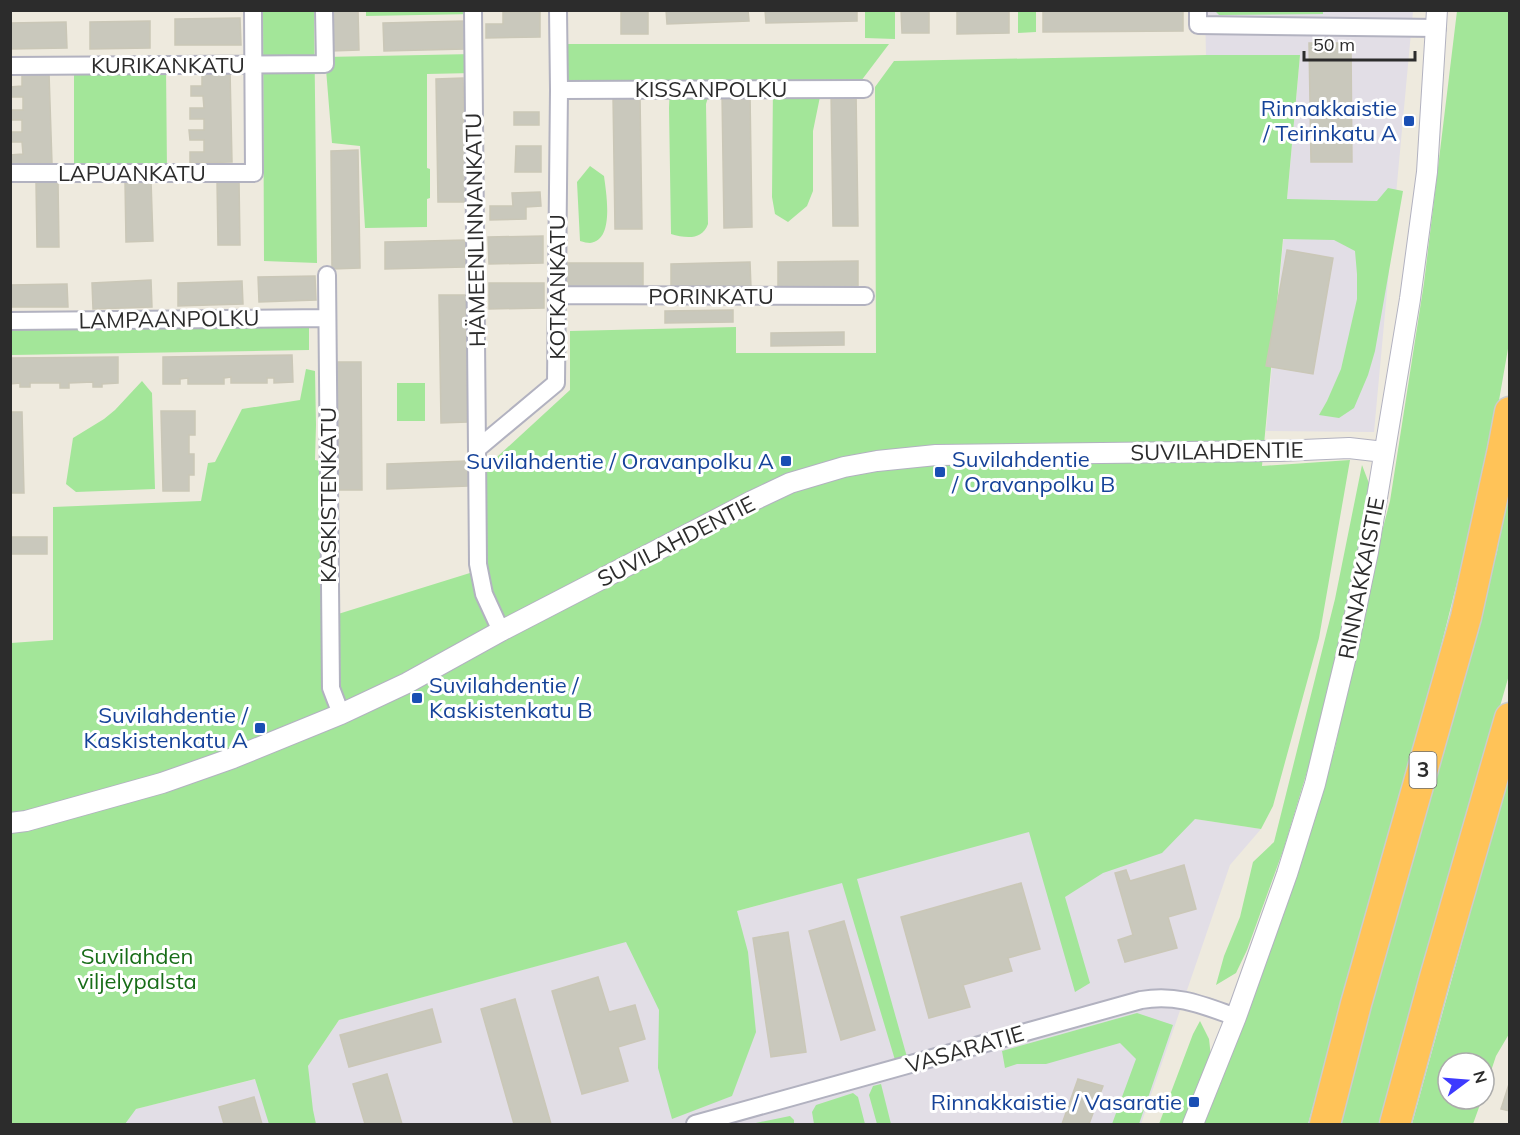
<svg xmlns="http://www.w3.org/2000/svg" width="1520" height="1135" viewBox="0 0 1520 1135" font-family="Mulish,sans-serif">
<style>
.industrial{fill:#e2dee6}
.green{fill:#a3e699}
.building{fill:#c9c8bc;stroke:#cac7b7;stroke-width:1.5}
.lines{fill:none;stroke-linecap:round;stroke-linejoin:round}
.minor-casing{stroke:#b2b2c0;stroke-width:20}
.tertiary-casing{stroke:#b2b2c0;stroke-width:22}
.motorway-casing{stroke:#ccc;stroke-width:33}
.minor{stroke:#fff;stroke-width:16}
.tertiary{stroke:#fff;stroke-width:20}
.motorway{stroke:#ffc358;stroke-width:30}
.transit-dot{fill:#1a4fb4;stroke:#fff;stroke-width:2}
.labels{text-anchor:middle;stroke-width:6;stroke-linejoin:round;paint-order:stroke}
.shield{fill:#fff;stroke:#6b6b6b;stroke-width:1.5}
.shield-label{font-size:21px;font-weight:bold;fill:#2c2c2c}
.street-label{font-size:22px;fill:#2c2c2c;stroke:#fff}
.transit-label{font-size:22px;fill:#164399;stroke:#fff;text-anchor:end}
.park-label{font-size:22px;fill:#186d18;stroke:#fff}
</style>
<rect width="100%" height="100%" fill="#eeeade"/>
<!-- industrial -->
<path class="industrial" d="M1205,11h208l-39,421 -108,-1 34,-375 -94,-1z
M1195,819l66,10 -31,36 -89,259h-1066l233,-58 31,-46 728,-199z"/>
<!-- green -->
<path class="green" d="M473,10v4l-107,2v-5z
M263,11h51l3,252 -53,-2z
M865,11h30v28l-30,-1z
M1018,11h18v21l-18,1z
M1323,11v3l-104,1 -4,-4z
M1457,11h52v332l-19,109 -76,301 -106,371h-105l17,-39 67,-180 48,-157 34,-167 21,-80 34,-218z
M565,44h324l-28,37 -38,1 -10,49v60l-6,15 -19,16 -13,-8 -3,-17 1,-114 -61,1 -6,20 2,120c-6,17 -23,14 -37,10l-2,-126 1,-23 -104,2z
M473,54v19l-46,1v94l3,1v29l-3,1v28l-62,1 -5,-82 -28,-3 -7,-86z
M1206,55h94l-13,144 90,2 11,-13 15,3 -28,160 -7,24 -14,33 -15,10 -20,-3 8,-14 14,-32 16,-70v-25l-2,-23 -21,-11 -51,-1 -21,227 88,-6 -31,178 -46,168 -12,23 -66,-10 -33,34 -59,20 -38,24 25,86 -15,9 -46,-160 -172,47 50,178 -12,3 -53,-177 -105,28 11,41 8,80 -24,64 -60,23 -14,-51 1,-58 -33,-68 -287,78 -31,46 5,44 3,14h-47l-14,-45 -119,30 -11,15h-114v-481l42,-3v-133l148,-6 7,-38 7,-1 27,-53 58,-9 6,-31 9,2 1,54 -1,35 4,1 3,158 164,-51 -1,-100 85,-78v-59l166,-4v26h140l-1,-266 19,-26z
M166,65l1,108h-93v-107z
M590,166l14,10c2,16 11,65 -14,67 -3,0 -6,-1 -10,-2l-3,-59z
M309,321v29l-298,5 -1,-29z
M142,381l10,12 3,96 -79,3 -10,-8 7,-46 31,-19 11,-9z
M397,383h28v38h-28z
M1362,465l8,21 -13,73 -35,163 -38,126 -37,102 -11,23 -20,12 8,-29 16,-39 13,-55 21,-20 61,-243z
M1509,480v195l-129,449h-43l160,-572z
M1509,771v263l-13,22 -12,36v-29h-36v36h34l-9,25h-61z
M1137,1013l36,12 -34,99h-27l24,-65 -16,-16 -74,21h-29l-12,4 -3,-17z
M1200,1021l9,18 2,18 -27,67h-25l34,-90z
M881,1084l10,40h-14l-8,-29 4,-9z
M853,1093l5,4 7,27h-51l-2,-12 4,-7z
M790,1116l4,4v4h-43z"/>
<!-- building -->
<path class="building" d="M331,10h27l1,40 -28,1z
M621,10h27v24h-27z
M666,10h82l1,11 -82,3z
M765,10h92v11l-91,2z
M901,10h28v23h-27z
M957,10h52v23l-52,1z
M1043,10h140v21l-140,1z
M540,11v26l-54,1v-14h17v-12z
M240,18l1,27h-66v-26z
M150,21v27l-60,1v-27z
M465,21v28l-81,2 -1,-28z
M66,22l1,26 -57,1v-26z
M1309,43h42l1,119h-41z
M230,70l2,92 -42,1v-11h14v-12h-14l-1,-10h15v-11h-14v-11h14l-1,-12h-12v-10h11v-15z
M49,73l3,90 -42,1v-9l13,-1 -1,-12h-12v-10h12v-12h-12v-10h13v-13h-13v-10l12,-1v-12z
M463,78l3,124h-28l-2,-123z
M831,92h25l2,134h-25z
M750,93l2,134 -28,1 -2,-134z
M613,96h27l2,133h-27z
M514,112h25v13h-25z
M516,146h25v26h-26z
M358,150l2,118 -28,1 -1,-118z
M151,180l2,61 -27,1 -1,-61z
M217,180h22l1,65h-22z
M58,181l1,66h-22l-1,-65z
M540,192l1,14 -15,1v12l-36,1v-14h23l-1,-13z
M543,236v27l-54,1 -1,-27z
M465,240v27l-80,2v-27z
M1287,250l46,8 -20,116 -47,-8z
M858,261v27l-80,1v-27z
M750,262l1,26 -80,2v-26z
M561,263h82v27h-82z
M315,276l1,24 -57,2 -1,-25z
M151,280l1,27 -59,2 -1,-26z
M242,281l1,23 -65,2v-23z
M489,283h55v25l-55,1z
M67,284l1,23h-58v-22z
M439,295h27l1,127 -26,1z
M733,310v12l-68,1v-12z
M844,332v13l-73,1v-13z
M292,355l1,27 -19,1v-5h-7v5h-36v-6l-7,1v6h-36v-6l-8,1v5h-17v-27z
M118,357v26l-16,1v3h-9v-5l-24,1v5h-9v-5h-30v4h-10v-4l-10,1v-26z
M332,362h29l1,128h-29z
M161,411h34v24h-6v19h5v21h-5v16h-26z
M10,412h12l2,81h-14z
M467,461l1,25 -81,3v-25z
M10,537h37v17h-37z
M1184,865l12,44 -28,8 9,31 -52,14 -7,-22 15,-5 -18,-62 11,-3 4,11z
M1021,883l19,66 -32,9 4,13 -49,14 7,22 -41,11 -28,-101z
M844,921l31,109 -34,10 -32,-109z
M788,932l18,120 -35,5 -18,-119z
M598,977l11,35 26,-7 10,34 -27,8 10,34 -46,13 -30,-103z
M515,999l36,125h-37l-33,-115z
M432,1009l9,33 -92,25 -9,-32z
M387,1074l15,50h-37l-12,-40z
M1078,1079l25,7 -14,38h-27z
M1510,1081v30l-9,-2z
M254,1097l8,27h-38l-5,-17z"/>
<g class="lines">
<!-- minor casing -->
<g class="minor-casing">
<path id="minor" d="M473,10l4,439
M1198,10v15l239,3
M10,66l315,-2 -1,-54
M559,90l305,-1
M10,173h244l-1,-163
M327,275l4,413 10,26
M557,295l308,1
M10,321l317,-3
M501,631l-17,-37 -6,-30 -1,-115 79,-66 3,-293 -1,-80
M695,1124l446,-124c37,-6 61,5 95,17"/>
</g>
<!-- tertiary casing -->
<g class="tertiary-casing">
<path id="tertiary" d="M10,823l16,-2 136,-38 71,-25 108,-44 66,-31 94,-52 251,-130 38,-18 54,-16 33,-6 59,-6 344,-4 69,-3 35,4
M1193,1124l43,-107 51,-143 28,-90 32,-132 21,-100 42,-253 17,-127 10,-162"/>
</g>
<!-- motorway casing -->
<g class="motorway-casing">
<path id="motorway" d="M1325,1124l31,-120 110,-387 37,-168 7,-37
M1395,1124l39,-143 76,-263"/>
</g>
<!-- minor -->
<use href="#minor" class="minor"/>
<!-- tertiary -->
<use href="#tertiary" class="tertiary"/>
<!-- motorway -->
<use href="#motorway" class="motorway"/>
</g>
<!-- markers -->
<g class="transit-dot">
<rect x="1403" y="115" width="12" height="12" rx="3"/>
<rect x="780" y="455" width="12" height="12" rx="3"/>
<rect x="934" y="466" width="12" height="12" rx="3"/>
<rect x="411" y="692" width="12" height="12" rx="3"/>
<rect x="254" y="722" width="12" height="12" rx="3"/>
<rect x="1188" y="1096" width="12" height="12" rx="3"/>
</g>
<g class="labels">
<!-- shield labels -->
<rect class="shield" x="1409.5" y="752" width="27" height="36" rx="4.5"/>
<g class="shield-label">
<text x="1423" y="777">3</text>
</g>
<!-- street labels -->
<g class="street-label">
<text x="168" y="73">KURIKANKATU</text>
<text x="711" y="97">KISSANPOLKU</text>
<text x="132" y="181">LAPUANKATU</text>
<text transform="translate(475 230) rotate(-91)" y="8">HÄMEENLINNANKATU</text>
<text transform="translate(557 287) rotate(-90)" y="8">KOTKANKATU</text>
<text x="711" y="304">PORINKATU</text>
<text transform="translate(169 319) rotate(-1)" y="8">LAMPAANPOLKU</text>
<text transform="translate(1217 451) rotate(-1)" y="8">SUVILAHDENTIE</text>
<text transform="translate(328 495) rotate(-90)" y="8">KASKISTENKATU</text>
<text transform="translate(676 541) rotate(-27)" y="8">SUVILAHDENTIE</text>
<text transform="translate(1361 578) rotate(-79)" y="8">RINNAKKAISTIE</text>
<text transform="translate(965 1049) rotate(-16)" y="8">VASARATIE</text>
</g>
<!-- transit labels -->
<g class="transit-label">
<text x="1397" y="116">Rinnakkaistie<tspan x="1397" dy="25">/ Teirinkatu A</tspan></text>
<text x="952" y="467" text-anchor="start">Suvilahdentie<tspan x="952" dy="25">/ Oravanpolku B</tspan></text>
<text x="774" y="469">Suvilahdentie / Oravanpolku A</text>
<text x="429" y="693" text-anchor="start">Suvilahdentie /<tspan x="429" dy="25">Kaskistenkatu B</tspan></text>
<text x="248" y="723">Suvilahdentie /<tspan x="248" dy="25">Kaskistenkatu A</tspan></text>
<text x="1182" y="1110">Rinnakkaistie / Vasaratie</text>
</g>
<!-- park labels -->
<g class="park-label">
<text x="137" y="964">Suvilahden<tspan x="137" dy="25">viljelypalsta</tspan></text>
</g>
</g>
<!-- border -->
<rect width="1520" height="1135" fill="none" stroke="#2c2c2c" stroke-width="24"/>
<!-- north arrow -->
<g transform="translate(1466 1081) rotate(74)"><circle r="28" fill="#ffffff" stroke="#ababab" stroke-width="1.5"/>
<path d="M0-4.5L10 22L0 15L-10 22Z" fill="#3e3aff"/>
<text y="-9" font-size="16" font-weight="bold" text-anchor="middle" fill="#2c2c2c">N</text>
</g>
<!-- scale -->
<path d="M1304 51v9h111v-9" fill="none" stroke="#2c2c2c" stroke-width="3"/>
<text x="1313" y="51" font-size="18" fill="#2c2c2c" stroke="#ffffff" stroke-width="4.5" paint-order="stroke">50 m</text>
</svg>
